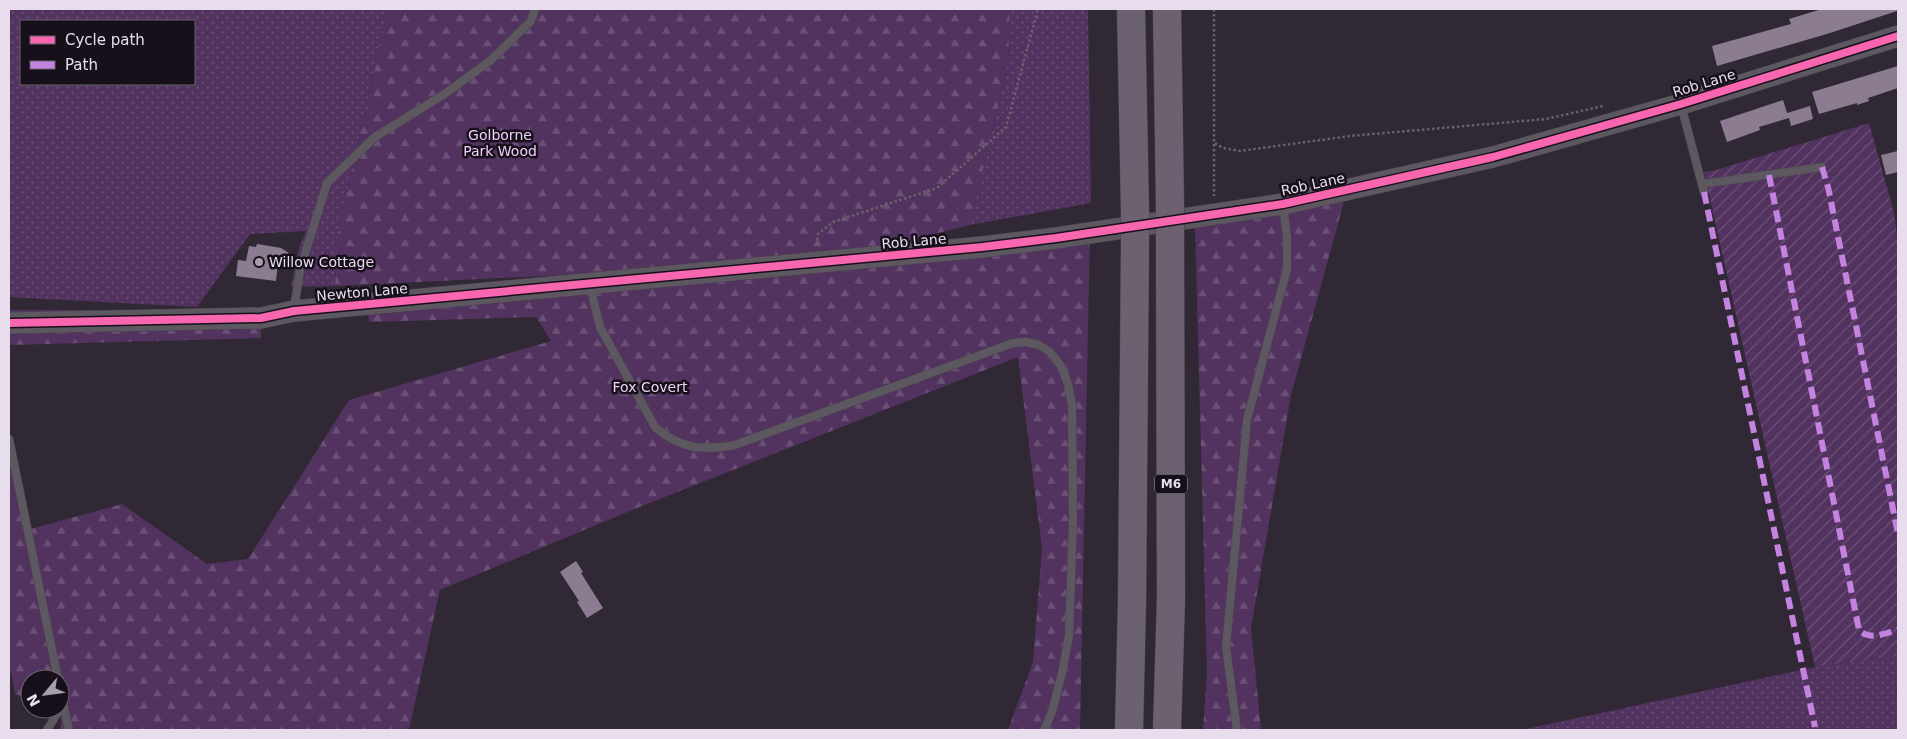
<svg xmlns="http://www.w3.org/2000/svg" width="1907" height="739" viewBox="0 0 1907 739" font-family="'DejaVu Sans',sans-serif">
<style>
.grass{fill:url(#grass-dots);fill-rule:evenodd}
.forest{fill:url(#forest-firs)}
.garden{fill:url(#garden-furrows)}
.building{fill:#8c7c92}
.lines{fill:none;stroke-linecap:round;stroke-linejoin:round}
.lane-casing{stroke:#4a434e;stroke-width:9}
.secondary-casing{stroke:#4a434e;stroke-width:22}
.highway-casing{stroke:#4a434e;stroke-width:29}
.path{stroke:#68626b;stroke-width:2.5;stroke-dasharray:2.5 2.5;stroke-linecap:butt}
.lane{stroke:#5d5760;stroke-width:8}
.secondary{stroke:#5d5760;stroke-width:21}
.highway{stroke:#6c6170;stroke-width:28}
.highway-bridge-casing{stroke:#4a434e;stroke-width:29;stroke-linecap:butt}
.highway-bridge{stroke:#6c6170;stroke-width:28}
.quiet{stroke:#c483df;stroke-width:6;stroke-dasharray:12 6;stroke-linecap:butt}
.cycleway-casing{stroke:#17101a;stroke-width:11}
.cycleway{stroke:#f766af;stroke-width:8}
.poi-dot{fill:#a89ead;stroke:#17101a;stroke-width:2}
.labels{text-anchor:middle;stroke-width:5;stroke-linejoin:round;paint-order:stroke}
.shield{fill:#17101a;stroke:#a9a0ae;stroke-width:1}
.shield-label{font-size:12px;font-weight:bold;fill:#e8dded}
.street-label{font-size:14px;fill:#e8dded;stroke:#17101a}
.park-label{font-size:14px;fill:#edd0f9;stroke:#17101a}
.poi-label{font-size:14px;fill:#e8dded;stroke:#17101a;text-anchor:start}
</style>
<defs>
<pattern id="grass-dots" width="8" height="8" patternUnits="userSpaceOnUse" patternTransform="scale(1.25)"><rect width="8" height="8" fill="#52335f"/><path d="M2 2h.1M6 6h.1" fill="none" stroke="#6b5076" stroke-width="1.8" stroke-linecap="round"/></pattern>
<pattern id="forest-firs" width="22" height="20" patternUnits="userSpaceOnUse" patternTransform="scale(1.25)"><rect width="22" height="20" fill="#52335f"/><path d="M5 1l3.5 6h-7zM16 11l3.5 6h-7z" fill="#6b5076"/></pattern>
<pattern id="garden-furrows" width="10" height="10" patternUnits="userSpaceOnUse" patternTransform="scale(1.25)"><rect width="10" height="10" fill="#52335f"/><path d="M-1 1l2-2M0 10L10 0M9 11l2-2" fill="none" stroke="#6b5076"/></pattern>
</defs>
<rect width="100%" height="100%" fill="#312835"/>
<!-- grass -->
<path class="grass" d="M9,9h379l-50,223 -3,54 -44,1 8,-39 7,-17 -56,3 -53,73 -188,-10zM21,21h173v63h-173z
M1010,9h78l3,194 -121,22 38,-162z
M1898,656v74h-376l293,-63z"/>
<!-- forest -->
<path class="forest" d="M388,9h622l-2,54 -38,162 -145,36 265,-33 -10,502h-72l25,-68 9,-114 -24,-191 -381,151 -197,82 -31,140h-348l-1,-51h-30v20l-15,-5 -6,-32v-232l18,100 95,-26 85,60 41,-5 101,-159 202,-59 -15,-24 -167,5 -1,-15 422,-43 -455,22 3,-54z
M1345,198l-54,197 -40,233 10,102h-58l4,-57 -12,-449z
M9,310h253l-1,28 -252,7z"/>
<!-- garden -->
<path class="garden" d="M1869,123l25,90 4,28v415l-83,11 -111,-495 12,-2z"/>
<!-- building -->
<path class="building" d="M1822,9h74l1,2 -67,22 -113,33 -5,-20 79,-22 -2,-5z
M1898,66v22l-30,10 1,3 -12,4v-2l-38,11 -7,-22z
M1783,100l4,13 23,-7 3,13 -22,7 -2,-8 -30,9 1,3 -33,12 -7,-21z
M1898,151v21l-12,3 -5,-20z
M257,244l24,4 8,5 -11,9 -2,19 -40,-5 2,-16 8,1 3,-15 7,1z
M576,561l7,11 -2,1 22,35 -16,10 -10,-16 2,-1 -19,-29z"/>
<g class="lines">
<!-- lane casing -->
<g class="lane-casing">
<path id="lane" d="M1681,105l23,87
M1702,184l120,-17
M590,286l10,41 55,100c25,22 48,24 80,18l278,-102 13,-1 13,3 11,7 11,14 7,18 4,20 1,116 -4,116 -7,37 -10,39 -8,18
M294,309l6,-39 27,-87 48,-46 71,-44 44,-32 41,-40 4,-12
M9,439l49,240
M60,690l9,40
M47,730l13,-21
M1237,730l-11,-83 21,-227 40,-151v-31l-4,-34"/>
</g>
<!-- secondary casing -->
<g class="secondary-casing">
<path id="secondary" d="M9,323l252,-5 33,-7 688,-64 74,-9 227,-34 210,-47 188,-53 217,-68"/>
</g>
<!-- highway casing -->
<g class="highway-casing">
<path id="highway" d="M1131,9l4,203
M1167,9l3,197
M1129,730l3,-128 3,-359
M1167,730l4,-131 -1,-361"/>
</g>
<!-- path -->
<path class="path" d="M1214,9v187
M1215,143l8,5 17,3 110,-15 196,-17 57,-13
M817,245l1,-11 15,-12 104,-34 69,-61 32,-118"/>
<!-- lane -->
<use href="#lane" class="lane"/>
<!-- secondary -->
<use href="#secondary" class="secondary"/>
<!-- highway -->
<use href="#highway" class="highway"/>
<!-- highway-bridge casing -->
<g class="highway-bridge-casing">
<path id="highway-bridge" d="M1135,212v31
M1170,238v-32"/>
</g>
<!-- highway-bridge -->
<use href="#highway-bridge" class="highway-bridge"/>
<!-- quiet -->
<path class="quiet" d="M1822,167l6,20 70,347
M1769,175l90,455c11,11 26,3 39,0
M1704,192l111,535"/>
<!-- cycleway casing -->
<g class="cycleway-casing">
<path id="cycleway" d="M9,323l252,-5 33,-7 688,-64 74,-9 227,-34 210,-47 188,-53 217,-68"/>
</g>
<!-- cycleway -->
<use href="#cycleway" class="cycleway"/>
</g>
<!-- markers -->
<circle class="poi-dot" cx="259" cy="262" r="5"/>
<g class="labels">
<!-- shield labels -->
<rect class="shield" x="1155" y="474.5" width="32" height="19" rx="4"/>
<g class="shield-label">
<text x="1171" y="488">M6</text>
</g>
<!-- street labels -->
<g class="street-label">
<text transform="translate(1704 83) rotate(-17)" y="5">Rob Lane</text>
<text transform="translate(1313 184) rotate(-12)" y="5">Rob Lane</text>
<text transform="translate(914 241) rotate(-5)" y="5">Rob Lane</text>
<text transform="translate(362 292) rotate(-5)" y="5">Newton Lane</text>
</g>
<!-- park labels -->
<g class="park-label">
<text x="500" y="140">Golborne<tspan x="500" dy="16">Park Wood</tspan></text>
<text x="650" y="392">Fox Covert</text>
</g>
<!-- poi labels -->
<g class="poi-label">
<text x="269" y="267">Willow Cottage</text>
</g>
</g>
<!-- border -->
<rect width="1907" height="739" fill="none" stroke="#e8dded" stroke-width="20"/>
<!-- legend -->
<rect x="20" y="20" width="175" height="65" fill="#17101a" stroke="#6b626e"/>
<rect x="30" y="36" width="25" height="8" fill="#f766af" stroke="#6b626e"/>
<text x="65" y="45" font-size="15" fill="#e8dded">Cycle path</text>
<rect x="30" y="61" width="25" height="8" fill="#c483df" stroke="#6b626e"/>
<text x="65" y="70" font-size="15" fill="#e8dded">Path</text>
<!-- north arrow -->
<g transform="translate(45 694) rotate(241)"><circle r="24" fill="#17101a" stroke="#6b626e"/>
<path d="M0-4L9 19L0 12L-9 19Z" fill="#a89ead"/>
<text y="-8" font-size="14" font-weight="bold" text-anchor="middle" fill="#e8dded">N</text>
</g>
</svg>
